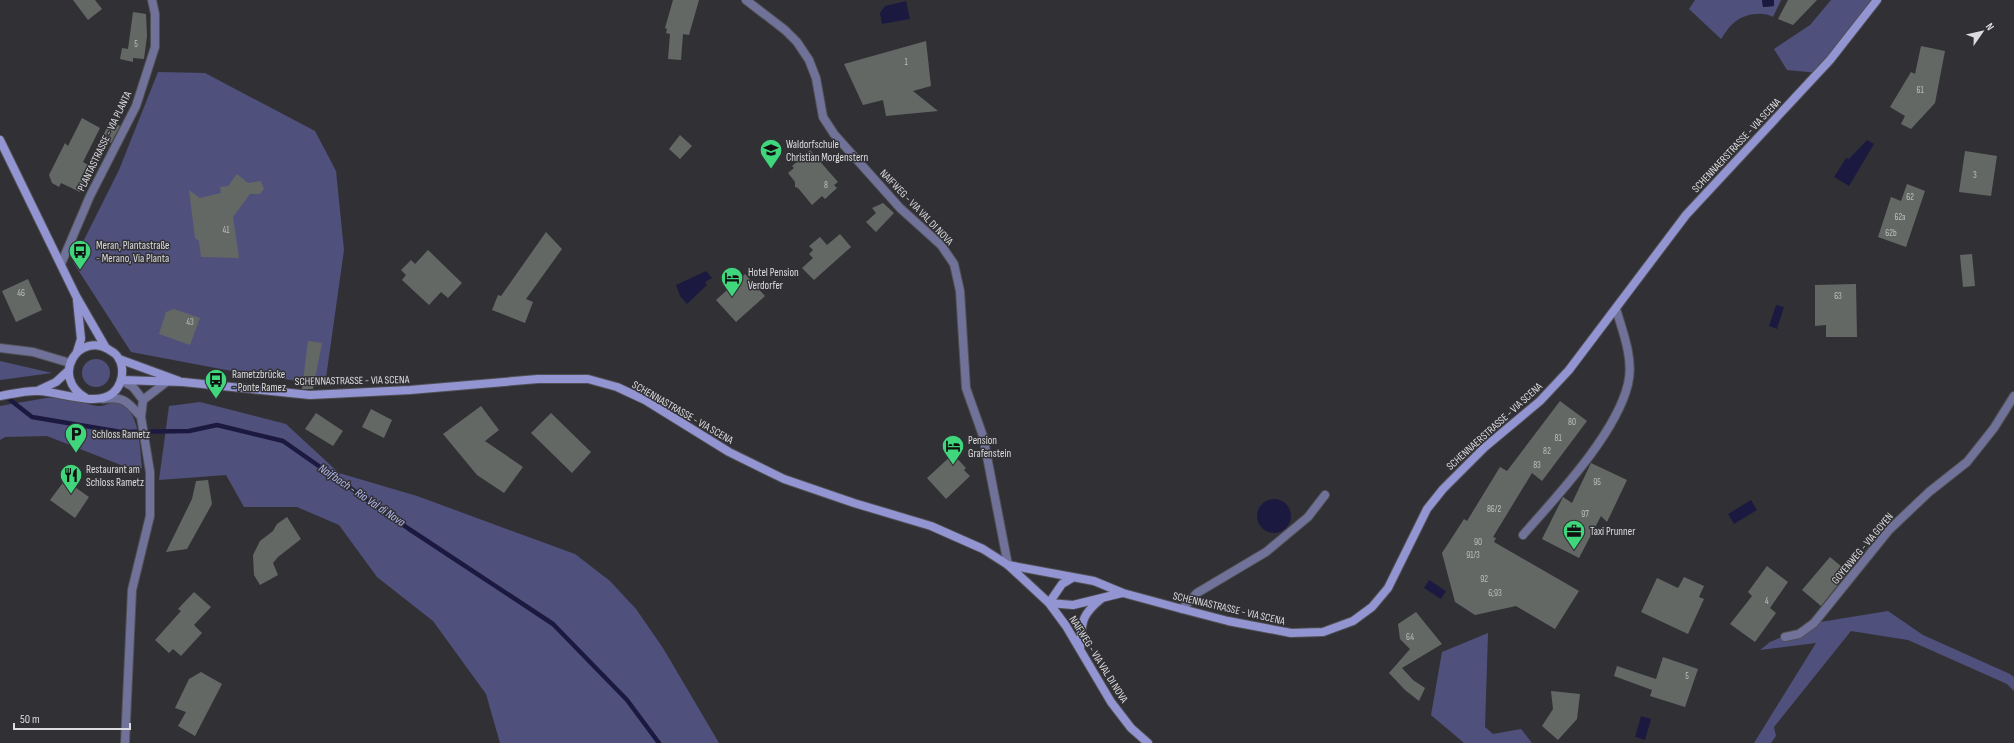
<svg xmlns="http://www.w3.org/2000/svg" width="2014" height="743" viewBox="0 0 2014 743" font-family="'Sofia Sans Condensed',sans-serif">
<style>
.green{fill:#50507c}
.water{fill:#1c1941}
.lines{fill:none;stroke-linecap:round;stroke-linejoin:round}
.stream{stroke:#1c1941;stroke-width:4.5}
.building{fill:#646865}
.street-casing{stroke:#505054;stroke-width:10}
.secondary-casing{stroke:#505054;stroke-width:10}
.street{stroke:#707299;stroke-width:8}
.secondary{stroke:#9395d3;stroke-width:8}
.labels{text-anchor:middle;stroke-width:3;stroke-linejoin:round;paint-order:stroke}
.number-label{font-size:9px;fill:#bebfc0}
.street-label{font-size:11px;fill:#dcdcdf;stroke:#313135}
.poi-label{font-size:11px;fill:#dcdcdf;stroke:#313135;text-anchor:start}
.water-label{font-size:12px;font-style:italic;fill:#b6b9f3;stroke:#313135}
</style>
<rect width="100%" height="100%" fill="#313135"/>
<!-- green -->
<path class="green" d="M1695,0h67l1,7 11,-1v-6h7l-8,17c-10,-6 -28,-3 -37,4 -6,4 -11,12 -15,18l-32,-30z
M1831,0h40l-19,32 -34,41 -31,-3 -13,-21 36,-24z
M158,72l47,1 110,58 21,40 8,79 -19,135 -88,-13 -106,-20 -58,-90 46,-92z
M82 373a14 14 0 1 1 28 0a14 14 0 1 1-28 0Z
M0,361l52,12 -52,7z
M69,397c9,3 21,9 30,9 7,0 14,-6 21,-3 20,8 20,47 22,65l-4,2 -7,-1 -84,-33 -42,1 -5,3v-34l46,-8z
M200,402l86,22 53,49 78,23 158,58 35,27 26,28 27,39 56,95h-219l-14,-49 -53,-73 -56,-44 -38,-52 -42,-18h-53l-18,-32 -67,5 10,-74z
M1888,611l35,24 87,39 4,3v14l-7,-7 -99,-44 -57,-9 -77,96 2,9 -5,7h-17l62,-100 -56,7 10,-8 44,-19z
M1488,633l-3,94 8,7 28,-5 11,14h-68l-33,-28 11,-63z"/>
<!-- water -->
<path class="water" d="M1762,0h12v6l-11,1z
M906,1l4,18 -28,5 -2,-11 5,-7z
M1867,140l7,4 -25,42 -15,-9 12,-19 3,1z
M706,271l6,7 -7,4 2,3 -20,19 -7,-8 -4,-11z
M1776,305l8,2 -7,22 -8,-3z
M1257 516a17 17 0 1 1 34 0a17 17 0 1 1-34 0Z
M1751,500l6,10 -23,14 -6,-10z
M1429,580l17,11 -5,8 -17,-11z
M1641,716l10,3 -6,21 -10,-3z"/>
<g class="lines">
<!-- stream -->
<path class="stream" d="M0,392l32,25 89,15 68,-1 28,-6 66,16 126,88 144,95 74,76 32,43"/>
</g>
<!-- building -->
<path class="building" d="M73,0h22l7,9 -14,11z
M673,0h26l-10,35 -6,-1 -2,26 -13,-1 2,-25 -4,-1 1,-4 -2,-1z
M1788,0h29l-24,25 -15,-6z
M133,12l13,2 1,22 -3,23 -11,-1v4l-13,-3 2,-11 6,1z
M926,41l5,45 -18,5 25,20 -52,5 -3,-16 -20,5 -19,-41z
M1921,46l24,5 -10,52 -24,26 -10,-5 4,-8 -15,-9 21,-35 4,2z
M82,118l18,10 -17,34 9,5 -12,25 -19,-9 -2,4 -7,-4 -3,-8 16,-32 3,3z
M110,121l10,5 -9,17 -9,-5z
M680,135l12,11 -12,13 -11,-10z
M810,150l28,32 -4,3 3,3 -12,11 -3,-3 -10,9 -14,-17 -3,-1v-5l-7,-9 6,-5 -2,-2z
M1965,151l32,5 -6,40 -32,-4z
M237,174l11,9 13,-2 3,8 -4,5h-10l-17,23 6,41 -38,-1 -2,-16 -4,-3 -6,-48 11,8 21,-5 -1,-6 8,-1z
M1907,184l18,7 -19,56 -28,-10 13,-40 10,4z
M883,203l11,10 -18,19 -10,-10 10,-9 -4,-5z
M546,232l16,17 -36,50 7,3 -8,21 -33,-13 6,-15 3,1z
M840,234l11,13 -37,33 -12,-12 11,-10 -4,-4 4,-4 -4,-4 11,-9 7,8z
M428,250l34,33 -14,15 -7,-6 -12,13 -27,-25 4,-5 -5,-5 10,-10 4,4z
M1972,254l3,32 -12,1 -3,-32z
M745,274l20,22 -29,26 -20,-22z
M28,279l14,31 -26,12 -14,-31z
M1856,284l1,53h-31v-12l-11,1v-41z
M174,309l26,9 -10,27 -31,-11 7,-22z
M308,341l14,2 -9,46h-11z
M1560,401l27,20 -45,60 -10,-8 -39,64 3,1 -2,4 85,49 -24,38 -39,-23 -41,9 -20,-13 -13,-49 22,-34 3,2 33,-54 7,4z
M481,406l18,24 -14,11 38,26 -19,26 -27,-18 -34,-41z
M371,409l21,11 -8,18 -22,-11z
M316,413l27,18 -10,15 -28,-17z
M551,413l40,39 -19,21 -41,-40z
M953,454l13,14 -2,2 6,6 -24,23 -19,-21z
M1591,463l36,17 -20,42 -6,-6 -22,42 -37,-19 21,-42 9,6z
M65,480l24,17 -14,21 -25,-18z
M208,480l4,24 -25,45 -21,3 26,-53 4,-18z
M287,517l14,22 -23,18 -5,6 5,12 -18,10 -6,-10 -1,-20 7,-14 13,-10 4,-7z
M1830,557l18,15 -27,34 -19,-16z
M1767,566l21,16 -18,26 6,5 -21,29 -25,-18 22,-28 -4,-4z
M1684,577l20,9 -5,11 5,2 -16,35 -47,-22 16,-34 21,10z
M194,592l17,15 -17,18 8,8 -21,23 -8,-7 -4,4 -14,-13 26,-29 -3,-2z
M1416,612l26,32 -40,24 11,12 12,8 -6,13 -14,-11 -16,-17 21,-24 -10,-10 -2,-15z
M1663,657l35,12 -13,38 -35,-11 2,-6 -38,-14 3,-10 39,13z
M201,672l21,12 -27,52 -17,-10 8,-14 -11,-4 14,-29z
M1551,691l29,3 -3,25 -19,21 -16,-14 11,-17z"/>
<g class="lines">
<!-- street casing -->
<g class="street-casing">
<path id="street" d="M746,0l39,30 12,12 12,18 7,18 7,39 11,17 66,74 41,37 13,19 6,27 6,97 17,48 25,129
M61,264l29,-68 46,-90 19,-59v-33l-3,-14
M0,348l33,4 37,11
M121,380l12,7 10,13
M103,399c21,-3 25,3 38,18
M1523,535c34,-39 93,-101 105,-151 6,-24 -5,-52 -12,-75
M1182,609l15,-16 69,-41 42,-35 17,-22
M1785,637l14,-3 15,-11 75,-93 40,-38 38,-30 27,-34 20,-32
M125,743l7,-153 18,-74v-44l-9,-55 2,-17 22,-17"/>
</g>
<!-- secondary casing -->
<g class="secondary-casing">
<path id="secondary" d="M0,140l76,156 30,52
M77,300l4,39 -4,13
M119,359l60,22
M121,380l62,2 127,13 100,-5 128,-11h50l29,8 28,13 84,52 55,27 70,24 77,23 52,23 25,16 41,38 17,23 45,76 20,26 17,15
M39,390l17,-8 12,-11
M0,396c12,-2 27,-6 39,-5 21,1 58,16 74,2 7,-6 10,-16 9,-25 -1,-7 -5,-14 -11,-17 -32,-22 -62,26 -25,47
M1008,565l86,16 29,12 59,16 46,12 63,12 32,-1 30,-11 19,-14 16,-19 39,-79 16,-20 42,-42 55,-46 29,-31 117,-155 144,-155 47,-60
M1049,603l24,2 49,-12
M1049,603l13,-19 10,-6
M1080,649c2,-26 0,-33 21,-50"/>
</g>
<!-- street -->
<use href="#street" class="street"/>
<!-- secondary -->
<use href="#secondary" class="secondary"/>
</g>
<!-- icons -->
<defs>
<g id="school-pin" transform="scale(1.15)"><path d="M0 17L-7.5 6A9.5 9.5 0 1 1 7.5 6Z" fill="#40d77c" stroke="#313135"/><path d="M0-5L7-2L0 1L-7-2ZM-4 1L0 2.5L4 1V4Q0 6-4 4Z" fill="#111"/></g>
<g id="bus-pin" transform="scale(1.15)"><path d="M0 17L-7.5 6A9.5 9.5 0 1 1 7.5 6Z" fill="#40d77c" stroke="#313135"/><path d="M-5-6H5V4H4V6H2V4H-2V6H-4V4H-5ZM-3.5-4V0h7V-4ZM-3.5 1.2v1.5H-2V1.2ZM2 1.2v1.5H3.5V1.2Z" fill="#111"/></g>
<g id="hotel-pin" transform="scale(1.15)"><path d="M0 17L-7.5 6A9.5 9.5 0 1 1 7.5 6Z" fill="#40d77c" stroke="#313135"/><path d="M-6-4.5h1.5V1H6V5H4.5V3h-9V5H-6ZM-4 0a1.8 1.8 0 1 1 3.6 0ZM.5 0V-2.5h3Q6-2.5 6 0Z" fill="#111"/></g>
<g id="parking-pin" transform="scale(1.15)"><path d="M0 17L-7.5 6A9.5 9.5 0 1 1 7.5 6Z" fill="#40d77c" stroke="#313135"/><path d="M-3.5-5.5H1a3.5 3.5 0 0 1 0 7H-1V5.5H-3.5ZM-1-3.4V-.6H.8a1.4 1.4 0 0 0 0-2.8Z" fill="#111"/></g>
<g id="restaurant-pin" transform="scale(1.15)"><path d="M0 17L-7.5 6A9.5 9.5 0 1 1 7.5 6Z" fill="#40d77c" stroke="#313135"/><path d="M-5-6h1v4h1v-4h1v4h1v-4h1v5L-1.5 .5V6h-2V.5L-5-1ZM5-6V6H3V1.5H1.5Q1.5-4 5-6Z" fill="#111"/></g>
<g id="office-pin" transform="scale(1.15)"><path d="M0 17L-7.5 6A9.5 9.5 0 1 1 7.5 6Z" fill="#40d77c" stroke="#313135"/><path d="M-6-3h4V-5.5h4V-3h4V5H-6ZM-1-4.5V-3h2v-1.5ZM-6 0V1H6V0Z" fill="#111"/></g>
</defs>
<g fill-rule="evenodd">
<use href="#school-pin" x="771" y="150"/>
<use href="#bus-pin" x="80" y="251"/>
<use href="#hotel-pin" x="732" y="278"/>
<use href="#bus-pin" x="216" y="380"/>
<use href="#parking-pin" x="76" y="434"/>
<use href="#hotel-pin" x="953" y="446"/>
<use href="#restaurant-pin" x="71" y="475"/>
<use href="#office-pin" x="1574" y="531"/>
</g>
<g class="labels">
<!-- number labels -->
<g class="number-label">
<text x="136" y="47">5</text>
<text x="906" y="65">1</text>
<text x="1920" y="93">61</text>
<text x="1975" y="178">3</text>
<text x="826" y="188">8</text>
<text x="1910" y="200">62</text>
<text x="1900" y="220">62a</text>
<text x="226" y="233">41</text>
<text x="1891" y="236">62b</text>
<text x="21" y="296">46</text>
<text x="1838" y="299">63</text>
<text x="190" y="325">43</text>
<text x="1572" y="425">80</text>
<text x="1558" y="441">81</text>
<text x="1547" y="454">82</text>
<text x="1537" y="468">83</text>
<text x="1597" y="485">95</text>
<text x="1494" y="512">86/2</text>
<text x="1585" y="517">97</text>
<text x="1478" y="545">90</text>
<text x="1473" y="558">91/3</text>
<text x="1484" y="582">92</text>
<text x="1495" y="596">6;93</text>
<text x="1767" y="604">4</text>
<text x="1410" y="640">64</text>
<text x="1687" y="679">5</text>
</g>
<!-- street labels -->
<g class="street-label">
<text transform="translate(104 141) rotate(-64)" y="4">PLANTASTRASSE - VIA PLANTA</text>
<text transform="translate(1736 145) rotate(-47)" y="4">SCHENNAERSTRASSE - VIA SCENA</text>
<text transform="translate(917 207) rotate(46)" y="4">NAIFWEG - VIA VAL DI NOVA</text>
<text transform="translate(352 380) rotate(-1)" y="4">SCHENNASTRASSE - VIA SCENA</text>
<text transform="translate(683 412) rotate(30)" y="4">SCHENNASTRASSE - VIA SCENA</text>
<text transform="translate(1494 426) rotate(-42)" y="4">SCHENNAERSTRASSE - VIA SCENA</text>
<text transform="translate(1862 548) rotate(-50)" y="4">GOYENWEG - VIA GOYEN</text>
<text transform="translate(1229 608) rotate(13)" y="4">SCHENNASTRASSE - VIA SCENA</text>
<text transform="translate(1099 659) rotate(58)" y="4">NAIFWEG - VIA VAL DI NOVA</text>
</g>
<!-- poi labels -->
<g class="poi-label">
<text x="786" y="148">Waldorfschule<tspan x="786" dy="13">Christian Morgenstern</tspan></text>
<text x="96" y="249">Meran, Plantastraße<tspan x="96" dy="13">- Merano, Via Planta</tspan></text>
<text x="748" y="276">Hotel Pension<tspan x="748" dy="13">Verdorfer</tspan></text>
<text x="232" y="378">Rametzbrücke<tspan x="232" dy="13">- Ponte Ramez</tspan></text>
<text x="92" y="438">Schloss Rametz</text>
<text x="968" y="444">Pension<tspan x="968" dy="13">Grafenstein</tspan></text>
<text x="86" y="473">Restaurant am<tspan x="86" dy="13">Schloss Rametz</tspan></text>
<text x="1590" y="535">Taxi Prunner</text>
</g>
<!-- water labels -->
<g class="water-label">
<text transform="translate(362 495) rotate(34)" y="4">Naifbach - Rio Val di Nova</text>
</g>
</g>
<!-- north arrow -->
<g transform="translate(1982 32) rotate(56)" stroke="#313135" stroke-width="3" paint-order="stroke">
<path d="M0-3L7 15L0 10L-7 15Z" fill="#dcdcdf"/>
<text y="-6" font-size="11" font-weight="bold" text-anchor="middle" fill="#dcdcdf">N</text>
</g>
<!-- scale -->
<path d="M14 723v6h116v-6" fill="none" stroke="#dcdcdf" stroke-width="2"/>
<text x="20" y="723" font-size="12" fill="#dcdcdf" stroke="#313135" stroke-width="3" paint-order="stroke">50 m</text>
</svg>
